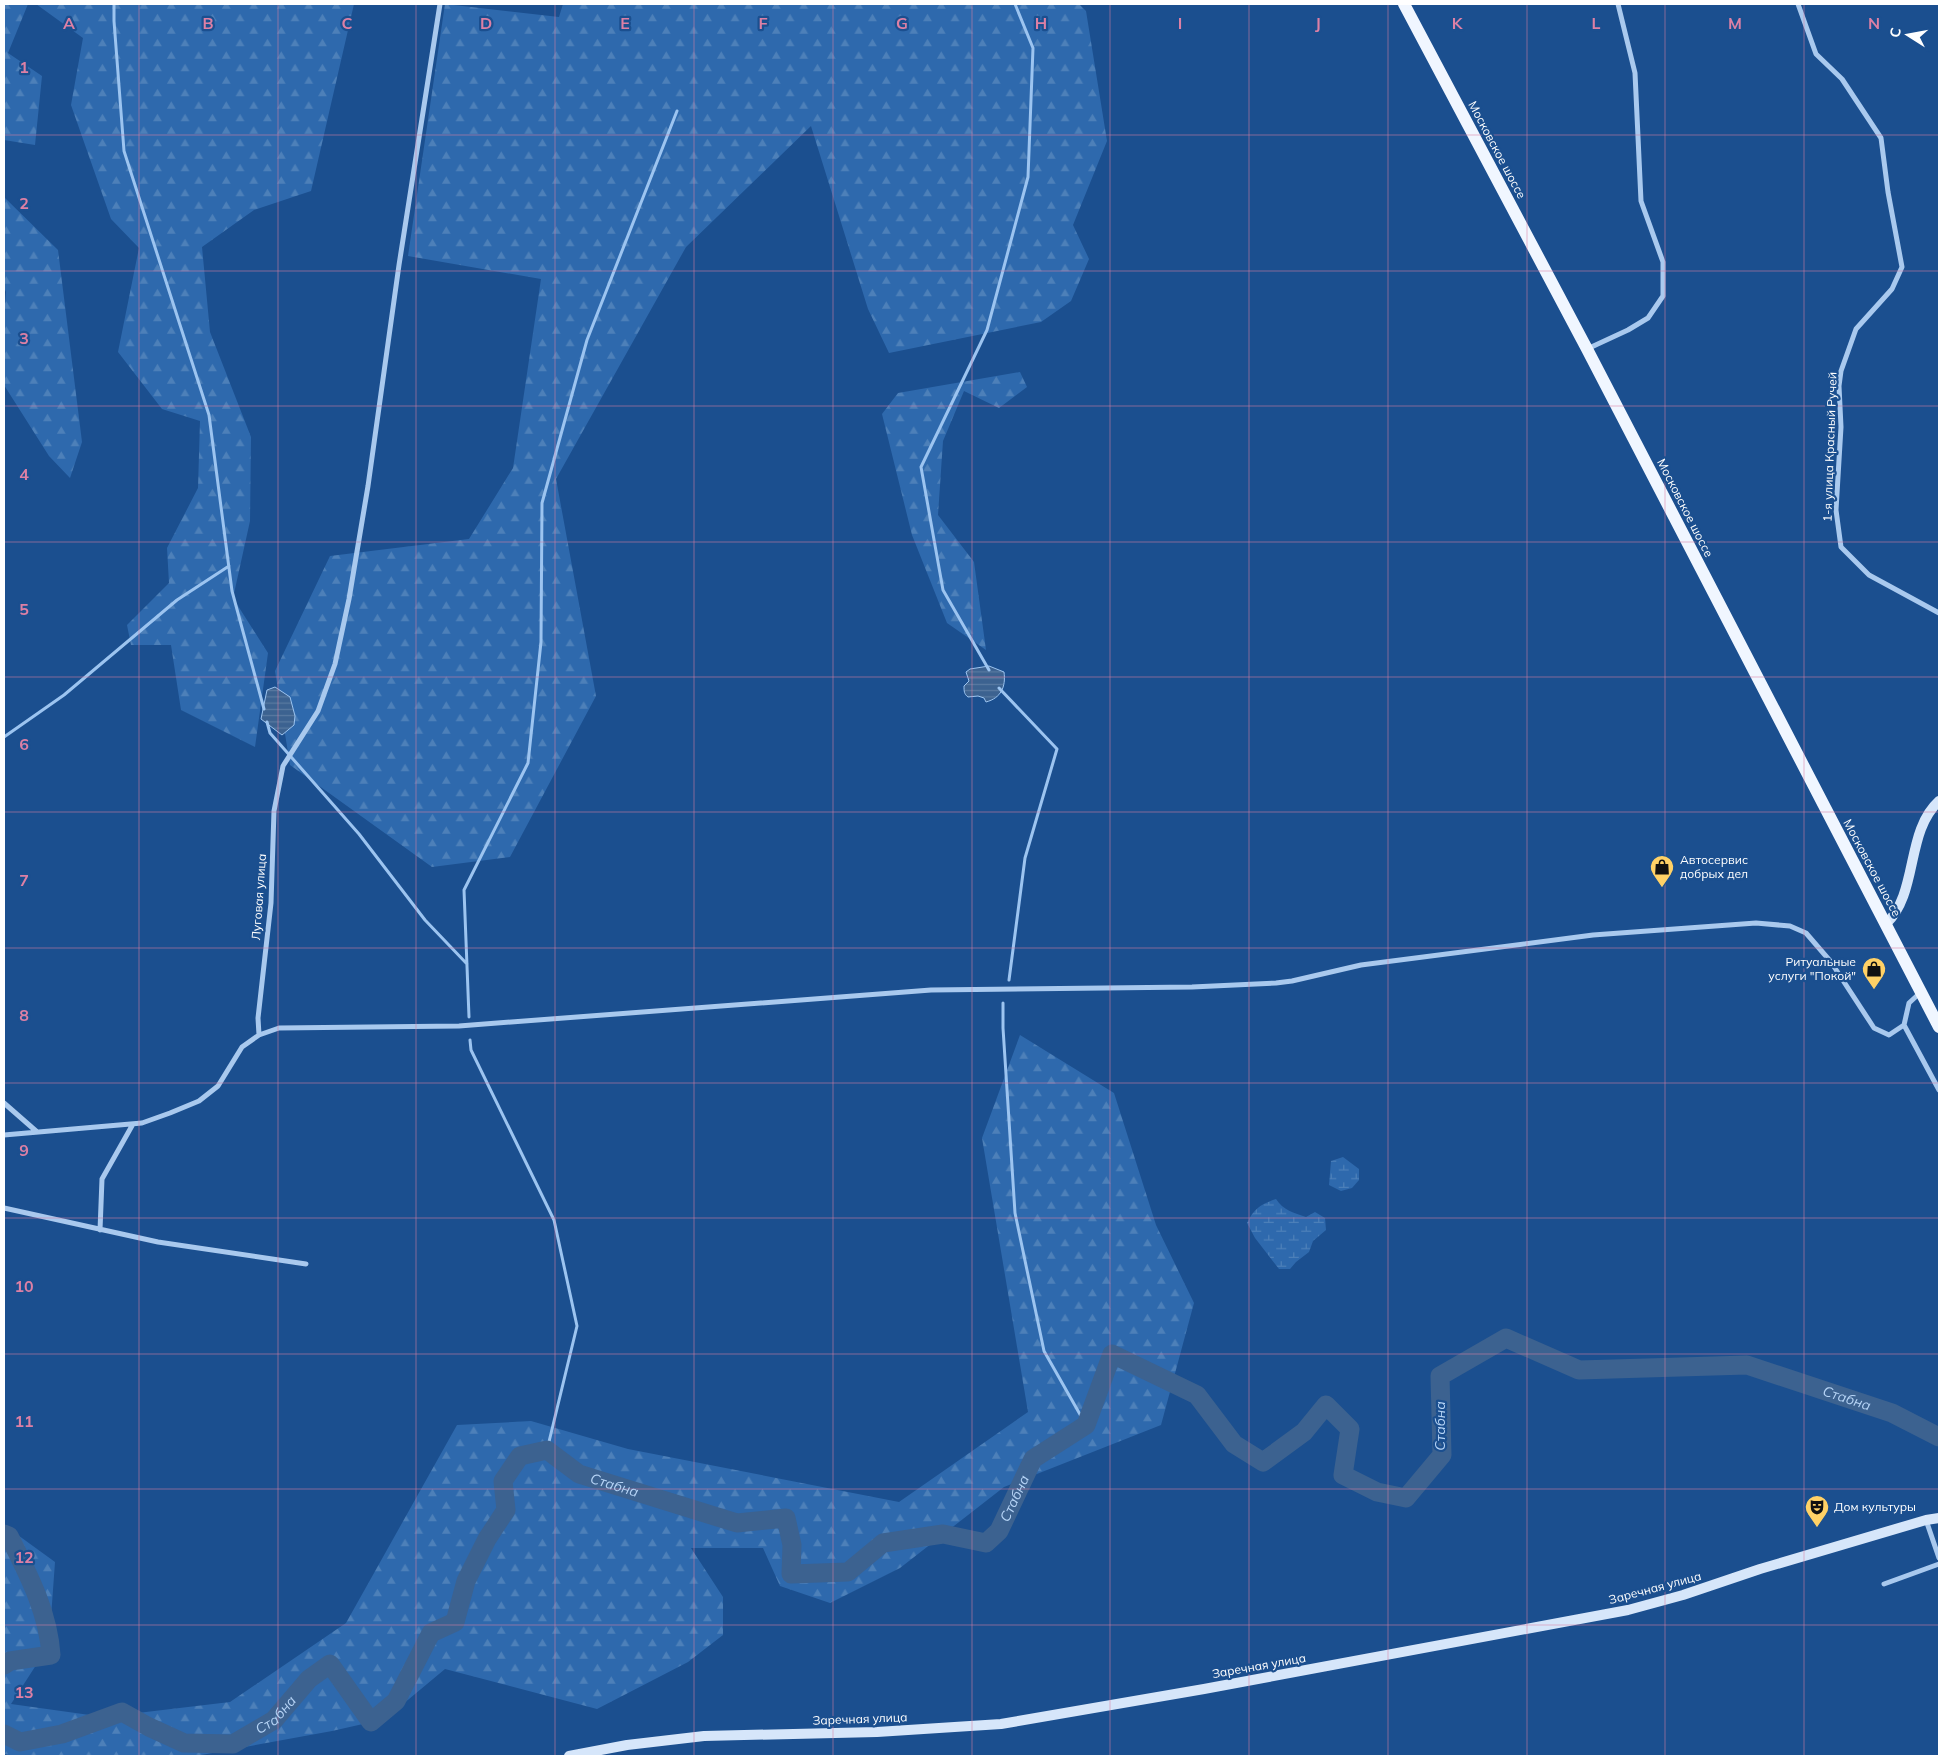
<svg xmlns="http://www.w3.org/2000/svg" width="1943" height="1760" viewBox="0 0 1943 1760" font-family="Mulish,sans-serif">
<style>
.forest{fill:url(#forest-firs)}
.wetland{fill:url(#wetland-marsh)}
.water{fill:url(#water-rules);stroke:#9cc4f0}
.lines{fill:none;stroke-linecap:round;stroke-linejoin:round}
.stream{stroke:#9cc4f0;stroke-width:3}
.river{stroke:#3c6290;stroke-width:19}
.street{stroke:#a9c9ee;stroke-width:5}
.secondary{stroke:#d6e6fa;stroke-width:10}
.primary{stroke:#f0f6ff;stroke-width:12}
.grid{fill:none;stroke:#dd80a5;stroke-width:1;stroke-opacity:0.55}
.labels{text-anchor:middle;stroke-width:4.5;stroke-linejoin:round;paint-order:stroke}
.street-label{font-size:12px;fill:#fff;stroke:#1b4f8f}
.poi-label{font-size:12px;fill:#fff;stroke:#1b4f8f;text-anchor:start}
.water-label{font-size:14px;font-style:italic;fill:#b5d3f5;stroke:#1b4f8f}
.grid-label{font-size:16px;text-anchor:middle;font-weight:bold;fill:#dd80a5;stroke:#1b4f8f;stroke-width:4.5;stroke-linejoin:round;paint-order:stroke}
</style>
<defs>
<pattern id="forest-firs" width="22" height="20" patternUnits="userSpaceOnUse" patternTransform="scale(1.25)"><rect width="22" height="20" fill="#2e69ad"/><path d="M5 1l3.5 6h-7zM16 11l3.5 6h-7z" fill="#4d80b9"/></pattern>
<pattern id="wetland-marsh" width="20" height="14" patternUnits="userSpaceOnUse" patternTransform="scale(1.25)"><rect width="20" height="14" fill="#2e69ad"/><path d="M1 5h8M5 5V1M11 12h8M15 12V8" fill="none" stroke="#4d80b9"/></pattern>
<pattern id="water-rules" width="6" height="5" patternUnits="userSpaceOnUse" patternTransform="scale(1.25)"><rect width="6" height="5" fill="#3c6290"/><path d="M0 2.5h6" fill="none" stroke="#597aa1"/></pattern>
</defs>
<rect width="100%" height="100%" fill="#1b4f8f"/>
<!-- forest -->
<path class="forest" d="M4,4h24l-20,49 34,23 -7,69 -31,-5z
M36,4h318l-43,187 -57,19 -52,37 8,85 41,105 -1,84 -17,77 35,55 -13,94 -74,-37 -10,-65h-40l-4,-20 42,-42 -2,-35 31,-60 2,-67 -38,-12 -44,-57 21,-104 -28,-29 -40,-114 12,-67z
M445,4l114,13 4,-13h516l7,7 21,130 -34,84 16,34 -18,42 -30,21 -152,31 -21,-44 -57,-183 -125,121 -130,232 40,217 -86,161 -78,10 -142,-102 -15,-94 55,-115 139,-17 44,-71 28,-189 -133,-23z
M4,197l54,53 24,192 -12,36 -21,-22 -45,-71v-69l2,-24 -2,-5z
M1020,372l7,15 -28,21 -35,-17 -21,50 -5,74 36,47 12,88 -39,-27 -35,-88 -30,-121 16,-21z
M1020,1035l94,58 42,132 38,78 -33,122 -157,62 -104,81 -70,35 -50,-17 -17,-38h-72l32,49v38l-35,27 -91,47 -152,-40 -60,50 -53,12 -136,25h-179l-13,-2v-229l51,37 -6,83 -38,59 93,13 126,-15 116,-79 111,-198 74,-4 97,28 271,53 129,-90 -46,-274z"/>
<!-- wetland -->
<path class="wetland" d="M1343,1157l16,12v11l-7,8 -11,3 -12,-6 2,-24z
M1276,1199c7,11 18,14 30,18l9,-5 10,6 1,12 -13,11 -4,11 -13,10 -6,7h-11l-24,-31 -8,-15c7,-15 14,-19 29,-24z"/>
<!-- water -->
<path class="water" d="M989,666l15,6c2,15 -3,26 -18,30l-2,-4 -6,-2 -10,1c-4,-3 -4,-6 -4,-11l5,-5 -3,-9 4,-3z
M275,687l15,10 5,19 -1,9 -12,10 -21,-16 6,-29z"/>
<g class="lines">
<!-- stream -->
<path class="stream" d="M114,4v17l10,130 85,264 23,176 32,118
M989,670l-46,-80 -22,-123 66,-137 41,-153 5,-129 -18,-44
M999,688l58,61 -32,109 -16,122
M267,722l3,11 89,101 66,86 42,44
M4,737l60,-42 113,-95 52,-34
M1003,1003v25l12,185 29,138 42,74
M469,1017l-5,-127 64,-127 13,-121 1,-139 45,-163 90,-229
M470,1040l1,10 83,170 23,106 -30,124"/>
<!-- river -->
<g class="river">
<path d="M4,1534l5,2c19,38 39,75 42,119l-41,6 -6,4"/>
<path id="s1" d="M4,1734l16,8 42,-8 60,-22 27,15 35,16 49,1 41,-24 35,-41 21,-15 41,58 25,-21 35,-68 24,-11 11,-41 21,-42 19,-29 -3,-29 17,-25 27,-6 32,24 158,49 49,-5 6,27 -1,29 57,-2 35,-29 60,-9 43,9 13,-12 34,-72 53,-34 26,-71 85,41 37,49 29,18 41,-30 22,-27 24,24 -7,46 34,17 29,6 36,-43 -2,-79 66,-38 73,32 168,-5 145,48 47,24"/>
</g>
<!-- street -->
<path class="street" d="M1798,4l18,50 26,25 39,59 7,54 14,75 -10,22 -36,40 -15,42 -2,15 2,41 -5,83 5,37 28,28 70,38
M1587,349l41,-19 20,-12 15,-22v-34l-22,-61 -6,-128 -17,-69
M1904,1025l5,-22 12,-11
M259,1035l-1,-17 13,-115 3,-92 9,-45 35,-55 17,-47 14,-65 19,-113 31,-221 41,-261
M4,1103l32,28
M4,1135l138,-12 28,-10 29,-12 19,-15 24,-39 17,-12 20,-7 180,-2 472,-36 261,-3 84,-4 16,-2 69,-16 232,-30 163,-12 34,3 16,7 25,29 43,66 15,7 15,-10 35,65
M4,1208l154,34 148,22
M100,1230l2,-51 31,-55
M1926,1520l13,38
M1884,1584l55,-20"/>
<!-- secondary -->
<path class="secondary" d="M1886,924c33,-32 19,-92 53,-123
M569,1756l58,-11 77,-9 173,-4 124,-8 203,-35 424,-79 55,-15 77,-26 166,-49 13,-2"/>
<!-- primary -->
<path class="primary" d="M1404,4l183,345 352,678"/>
</g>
<!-- grid -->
<path class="grid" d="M139,4v1752M278,4v1752M416,4v1752M555,4v1752M694,4v1752M833,4v1752M972,4v1752M1110,4v1752M1249,4v1752M1388,4v1752M1527,4v1752M1665,4v1752M1804,4v1752M4,135h1935M4,271h1935M4,406h1935M4,542h1935M4,677h1935M4,812h1935M4,948h1935M4,1083h1935M4,1218h1935M4,1354h1935M4,1489h1935M4,1625h1935"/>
<!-- icons -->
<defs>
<g id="shop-pin" transform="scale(1.25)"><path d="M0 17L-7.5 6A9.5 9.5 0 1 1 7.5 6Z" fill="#ffd166" stroke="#1b4f8f"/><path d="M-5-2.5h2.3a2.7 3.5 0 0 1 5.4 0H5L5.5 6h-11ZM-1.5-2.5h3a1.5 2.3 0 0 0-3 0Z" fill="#111"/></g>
<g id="theatre-pin" transform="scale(1.25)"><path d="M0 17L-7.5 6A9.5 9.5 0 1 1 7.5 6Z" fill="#ffd166" stroke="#1b4f8f"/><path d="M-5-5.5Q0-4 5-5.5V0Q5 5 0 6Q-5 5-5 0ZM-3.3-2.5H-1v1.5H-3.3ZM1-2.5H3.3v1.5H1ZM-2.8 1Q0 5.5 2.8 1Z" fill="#111"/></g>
</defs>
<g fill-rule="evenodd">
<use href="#shop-pin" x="1662" y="867"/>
<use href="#shop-pin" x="1874" y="969"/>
<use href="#theatre-pin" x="1817" y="1507"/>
</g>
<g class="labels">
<!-- street labels -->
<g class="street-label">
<text transform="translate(1497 150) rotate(62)" y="4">Московское шоссе</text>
<text transform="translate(1830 447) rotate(-88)" y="4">1-я улица Красный Ручей</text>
<text transform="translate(1685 508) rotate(63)" y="4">Московское шоссе</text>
<text transform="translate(1872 868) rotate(62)" y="4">Московское шоссе</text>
<text transform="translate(259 897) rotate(-86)" y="4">Луговая улица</text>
<text transform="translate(1655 1588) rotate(-15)" y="4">Заречная улица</text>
<text transform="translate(1259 1666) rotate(-10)" y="4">Заречная улица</text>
<text transform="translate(860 1719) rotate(-2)" y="4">Заречная улица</text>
</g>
<!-- poi labels -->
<g class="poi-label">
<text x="1680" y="864">Автосервис<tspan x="1680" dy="14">добрых дел</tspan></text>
<text x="1856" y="966" text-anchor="end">Ритуальные<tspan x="1856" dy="14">услуги "Покой"</tspan></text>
<text x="1834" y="1511">Дом культуры</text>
</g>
<!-- water labels -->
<g class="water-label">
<text dy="5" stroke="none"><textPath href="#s1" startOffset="2530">Стабна</textPath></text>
<text transform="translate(1440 1426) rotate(-90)" y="5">Стабна</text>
<text dy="5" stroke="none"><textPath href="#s1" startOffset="865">Стабна</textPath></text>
<text dy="5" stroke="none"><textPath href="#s1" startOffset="1360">Стабна</textPath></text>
<text dy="5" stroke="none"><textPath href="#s1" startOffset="295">Стабна</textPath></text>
</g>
</g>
<g class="grid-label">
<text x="69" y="29">A</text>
<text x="208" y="29">B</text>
<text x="347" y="29">C</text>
<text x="486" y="29">D</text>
<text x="625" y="29">E</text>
<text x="763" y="29">F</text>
<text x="902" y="29">G</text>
<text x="1041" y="29">H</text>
<text x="1180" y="29">I</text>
<text x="1318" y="29">J</text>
<text x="1457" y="29">K</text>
<text x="1596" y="29">L</text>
<text x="1735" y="29">M</text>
<text x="1874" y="29">N</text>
<text x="24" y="73">1</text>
<text x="24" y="209">2</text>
<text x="24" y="344">3</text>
<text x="24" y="480">4</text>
<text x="24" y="615">5</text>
<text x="24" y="750">6</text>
<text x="24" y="886">7</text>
<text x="24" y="1021">8</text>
<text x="24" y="1156">9</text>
<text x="24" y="1292">10</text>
<text x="24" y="1427">11</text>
<text x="24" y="1563">12</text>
<text x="24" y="1698">13</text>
</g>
<!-- border -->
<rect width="1943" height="1760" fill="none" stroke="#ffffff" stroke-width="10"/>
<!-- north arrow -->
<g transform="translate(1908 35) rotate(281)" stroke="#1b4f8f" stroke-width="4" paint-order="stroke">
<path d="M0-4L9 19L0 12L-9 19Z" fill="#ffffff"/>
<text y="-8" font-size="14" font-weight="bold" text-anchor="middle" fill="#ffffff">С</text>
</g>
</svg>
